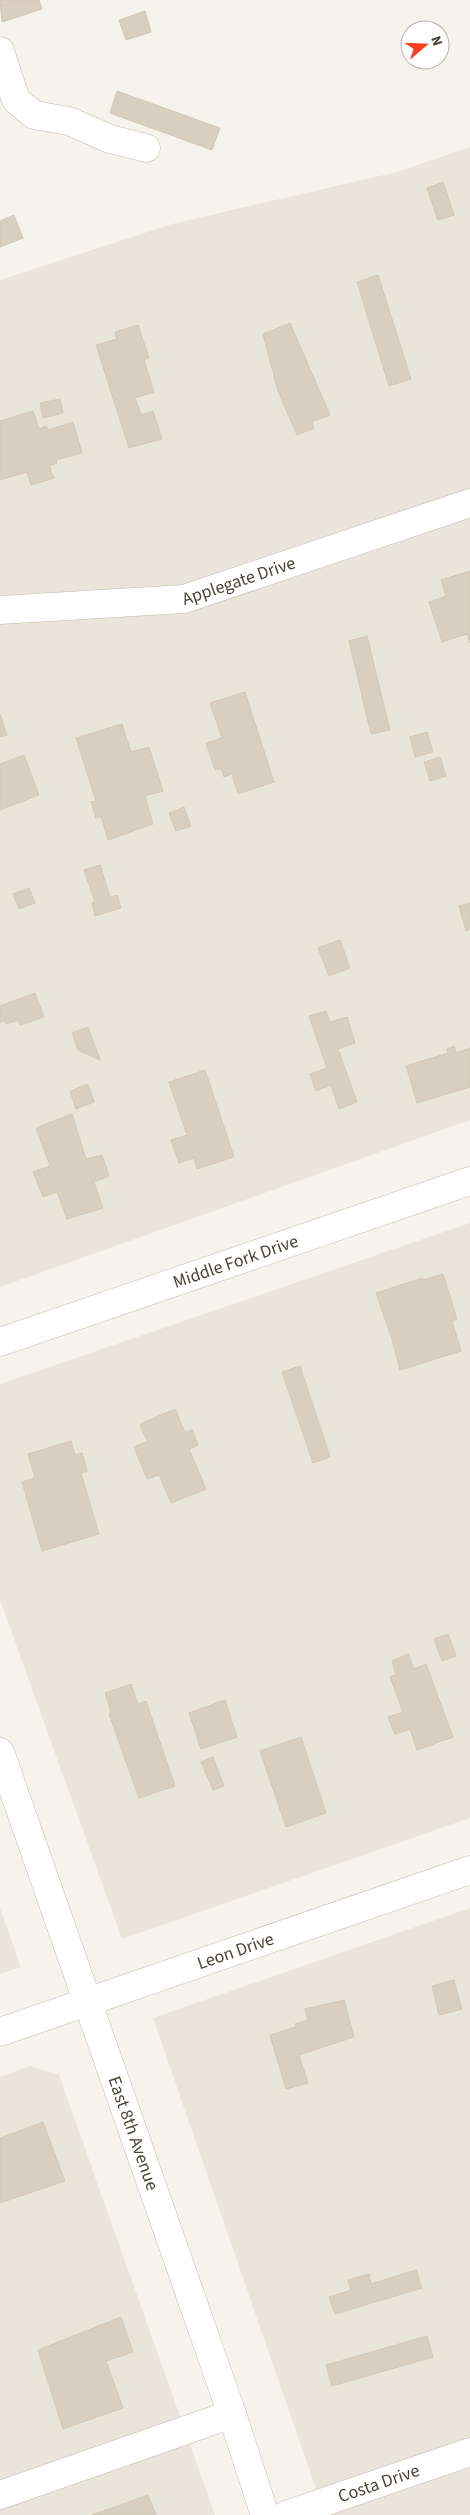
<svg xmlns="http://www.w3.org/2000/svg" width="470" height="2515" viewBox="0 0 470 2515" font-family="'Source Sans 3',sans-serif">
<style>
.residential{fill:#eae5da}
.building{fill:#d8cfc1;stroke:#d3c7b4}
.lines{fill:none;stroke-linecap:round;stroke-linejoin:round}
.minor-casing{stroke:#c2bbae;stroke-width:29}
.minor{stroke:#fff;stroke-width:28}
.labels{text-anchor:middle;stroke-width:4;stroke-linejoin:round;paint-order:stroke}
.street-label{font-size:18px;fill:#4b4439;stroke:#fff}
</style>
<rect width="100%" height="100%" fill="#f6f3ec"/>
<!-- residential -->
<path class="residential" d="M470,147v973l-470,167v-1007l172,-56 225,-52z
M470,1223v595l-348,121 -122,-339v-216z
M0,1908l21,59 -21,7z
M470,1908v607h-145l-172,-497z
M30,2066l29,9 156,440h-215v-438z"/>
<!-- building -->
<path class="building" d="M0,0h39l3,9 -40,13z
M145,11l6,21 -25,8 -7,-20z
M117,91l103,37 -8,22 -102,-37z
M443,182l11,33 -16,5 -11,-32z
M14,215l9,23 -23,9v-26z
M378,275l33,104 -22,7 -32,-104z
M290,323l40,92 -18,7 2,6 -17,7 -19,-44 -15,-57z
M138,325l11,33 -5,2 10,32 -19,6 6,17 12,-4 9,28 -33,9 -33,-103 21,-6 -2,-7z
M60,399l3,14 -20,5 -3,-15z
M33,411l6,18 7,-3 2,4 25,-8 9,31 -26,7 1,3 -8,3 5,12 -23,7 -4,-13 -27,8v-59z
M470,571v72l-3,-9 -25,8 -13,-40 17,-6 -5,-16z
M367,636l23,94 -19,4 -22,-93z
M245,692l29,90 -36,12 -6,-20 -8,3 -3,-9 -6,2 -9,-27 16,-5 -12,-35z
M0,714l7,21 -7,2z
M122,724l9,28 18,-5 14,44 -18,5 8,28 -45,16 -7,-24 -5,2 -5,-16 5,-1 -20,-63z
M427,732l6,20 -18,5 -5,-20z
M24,755l15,40 -39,15v-46z
M440,757l6,19 -16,5 -6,-19z
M184,807l7,19 -15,5 -7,-18z
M100,865l10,32 7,-2 4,13 -26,8 -3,-13 3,-1 -11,-32z
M29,888l6,15 -16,6 -6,-15z
M470,903v26l-4,2 -7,-25z
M340,940l10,28 -21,8 -11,-28z
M35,993l9,24 -24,8 -2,-5 -12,4 -1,-3 -5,1v-16z
M326,1011l4,11 17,-5 8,26 -17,6 19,53 -18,7 -8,-24 -15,6 -6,-17 17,-6 -18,-52z
M88,1027l12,33 -22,-10 -6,-17z
M454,1046l2,7 14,-5v39l-53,16 -11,-37 42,-13 -1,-4z
M205,1070l29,87 -37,12 -3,-11 -15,5 -8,-23 16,-5 -18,-53z
M88,1084l6,18 -18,7 -6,-18z
M72,1114l14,45 16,-4 7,21 -15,6 9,26 -36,11 -10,-27 -14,5 -10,-25 17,-6 -14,-38z
M443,1274l14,45 -5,2 9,30 -61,19 -8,-31 -16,-46 46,-15 1,2z
M300,1366l30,91 -17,6 -31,-91z
M175,1409l10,23 7,-2 6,15 -9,4 17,40 -35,14 -12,-28 -12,4 -13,-32 13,-6 -7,-17z
M71,1441l4,14 7,-2 5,18 -6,2 18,61 -57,17 -20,-69 13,-4 -7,-24z
M448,1634l8,22 -14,5 -8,-22z
M408,1654l6,15 12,-5 27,73 -36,13 -7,-21 -15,5 -7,-17 15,-5 -13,-35 6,-2 -4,-14z
M131,1684l7,20 8,-3 29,85 -36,12 -30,-84 2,-2 -6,-19z
M225,1700l12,37 -36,12 -12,-36z
M301,1737l25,76 -40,14 -26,-76z
M213,1757l11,29 -11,4 -12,-28z
M454,1980l8,29 -23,6 -7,-29z
M344,2000l10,37 -55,18 9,28 -22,6 -16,-54 26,-8 -1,-3 13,-4 -3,-11z
M43,2122l22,59 -65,22v-65z
M416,2270l6,18 -87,26 -6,-17 22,-7 -3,-10 21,-6 2,10z
M121,2317l12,35 -27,9 17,47 -60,21 -25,-79z
M427,2336l6,21 -101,29 -6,-21z
M148,2495l8,20h-64z"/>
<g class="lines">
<!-- minor casing -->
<g class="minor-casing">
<g id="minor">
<path d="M0,51l16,49 18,15 35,6 41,18 36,9"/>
<path id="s1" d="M0,610l184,-11 286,-96"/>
<path id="s2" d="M0,1342l470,-161"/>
<path id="s3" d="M0,1752l232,662 33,101"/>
<path id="s4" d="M0,2032l470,-162"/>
<path d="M0,2495l232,-81"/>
<path id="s5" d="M286,2515l184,-63"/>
</g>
</g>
<!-- minor -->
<use href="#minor" class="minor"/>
</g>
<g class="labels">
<!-- street labels -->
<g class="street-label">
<text dy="6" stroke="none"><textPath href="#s1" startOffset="242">Applegate Drive</textPath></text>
<text dy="6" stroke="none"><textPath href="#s2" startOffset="249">Middle Fork Drive</textPath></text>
<text dy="6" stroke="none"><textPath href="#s4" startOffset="249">Leon Drive</textPath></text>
<text dy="6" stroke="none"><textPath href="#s3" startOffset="404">East 8th Avenue</textPath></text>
<text dy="6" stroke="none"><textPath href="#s5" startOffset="98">Costa Drive</textPath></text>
</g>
</g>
<!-- north arrow -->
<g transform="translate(425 45) rotate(71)"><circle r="24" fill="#ffffff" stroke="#b7b4b0"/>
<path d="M0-4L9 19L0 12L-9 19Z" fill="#fc3f1d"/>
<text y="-8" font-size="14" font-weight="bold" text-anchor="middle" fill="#4b4439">N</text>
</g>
</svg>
